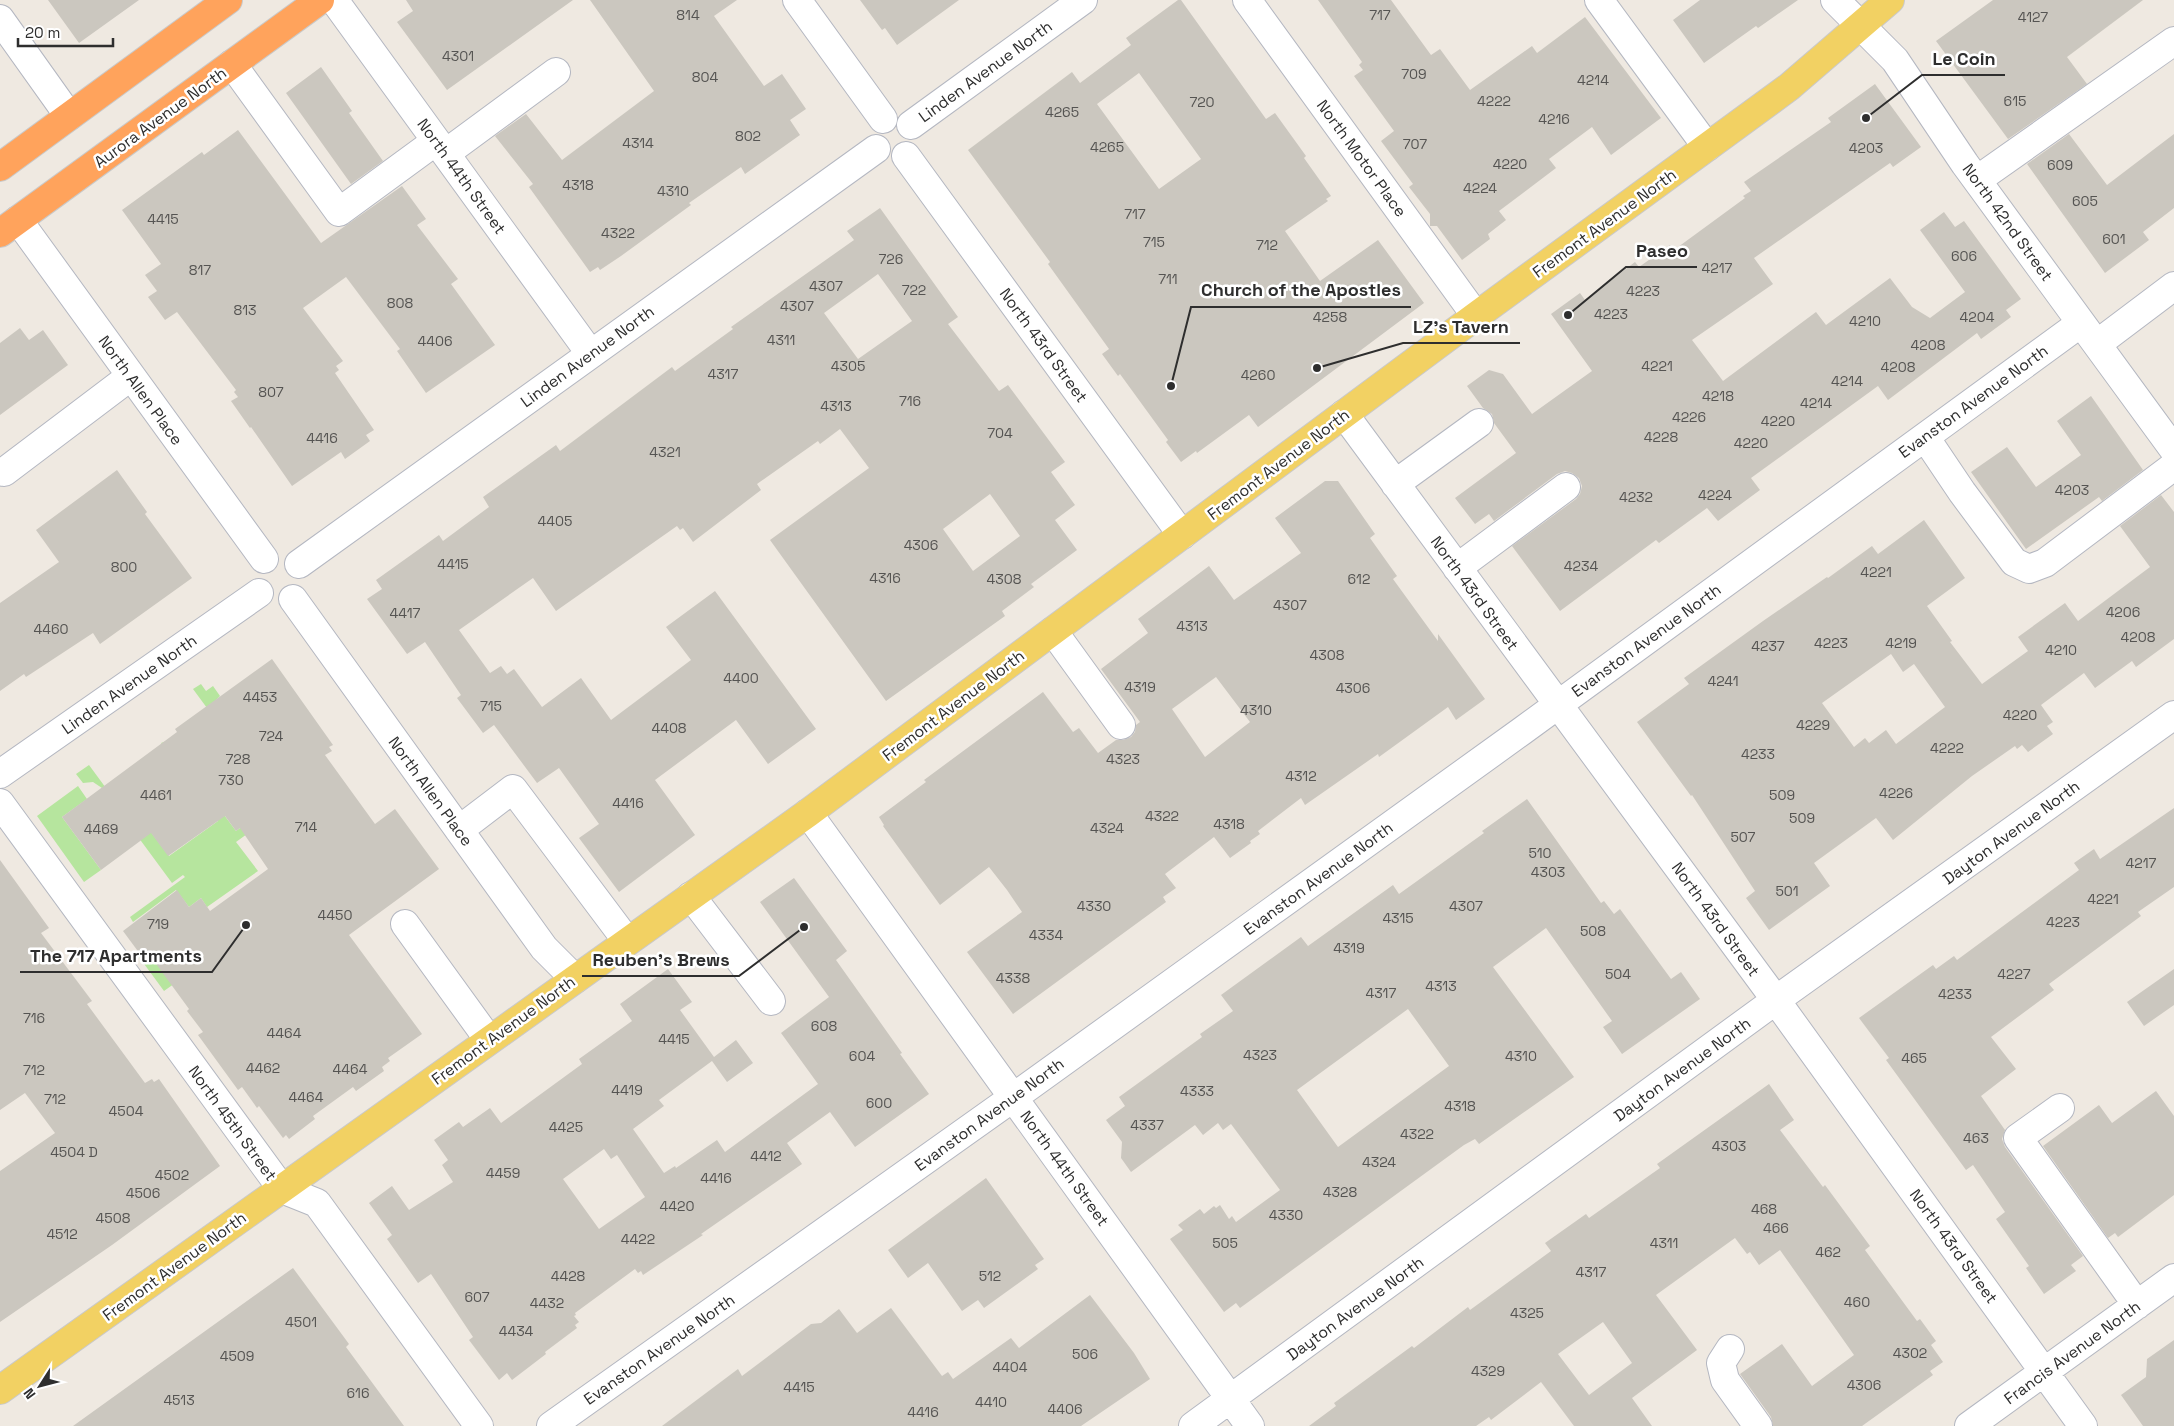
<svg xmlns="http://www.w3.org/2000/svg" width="2174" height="1426" viewBox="0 0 2174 1426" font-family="'Space Grotesk',sans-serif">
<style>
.green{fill:#b6e59e}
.building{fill:#cbc7bf;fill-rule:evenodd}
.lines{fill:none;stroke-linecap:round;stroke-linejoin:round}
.minor-casing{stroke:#b4b7c1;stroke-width:30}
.major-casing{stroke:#c9c9c9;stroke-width:30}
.highway-casing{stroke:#c9c9c9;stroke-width:30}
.minor{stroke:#fff;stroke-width:28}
.major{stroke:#f2d163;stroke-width:28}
.highway{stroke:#ffa35c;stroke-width:28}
.labels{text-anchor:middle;stroke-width:5;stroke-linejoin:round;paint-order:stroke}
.number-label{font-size:14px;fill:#555452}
.street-label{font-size:16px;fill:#2e2e2e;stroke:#fff}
.leader{fill:none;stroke:#2e2e2e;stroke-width:2}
.callout-dot{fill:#2e2e2e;stroke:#fff;stroke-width:2}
.callout-label{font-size:18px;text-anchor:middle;font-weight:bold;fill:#2e2e2e;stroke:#fff;stroke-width:5;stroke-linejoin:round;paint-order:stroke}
</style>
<rect width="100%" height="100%" fill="#efe9e1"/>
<!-- green -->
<path class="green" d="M201,684l5,7 7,-5 7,10 -6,6 24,32 36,-26 8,12 -88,64 11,15 5,-3 26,35 28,-21 5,8 -33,24 22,29 -51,36 -6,-9 -12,9 -13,-17 -43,32 -3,-5 55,-40 -2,-2 -11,8 -70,-95 -9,-6 -10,1 -7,-9 13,-9 39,53 8,-6 33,44 49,-35 -57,-78 6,-2 23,31 2,-1 3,5 25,-18 -12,-18 3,-2 -2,-3 12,-8 -28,-38z
M78,786l9,13 -25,18 39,53 -17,12 -47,-66z
M197,915l-19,66 -14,10 -25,-34z"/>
<!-- building -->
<path class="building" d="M48,0h91l-60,43z
M406,0h167l-126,90 -50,-68 16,-11z
M590,0h147l-23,16 50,70 18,-12 24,35 -16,11 10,15 -55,39 -4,-7 -52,36 2,2 -70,51 -21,14 -2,-3 -8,5 -61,-85 4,-3 -38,-48 31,-22 36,46 92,-69z
M860,0h99l-62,45 -12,-17 -3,2z
M1178,0h3l85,119 9,-6 31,43 -2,2 27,38 -5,3 2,2 -43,30 35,50 58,-41 46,63 -166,124 -9,-12 -52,38 -1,-2 -15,11 -15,-20 2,-2 -48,-66 -2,2 -16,-22 7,-5 -61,-85 2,-2 -82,-112 104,-78 8,11 51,-38 -5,-7zM1139,73l62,86 -42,30 -62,-85z
M1318,0h73l40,55 9,-6 30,41 62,-44 5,7 48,-36 76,101 -50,37 -19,-28 -43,32 7,9 -57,43 7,9 -18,14 2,5 -28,21 -25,-34h-7v-12l-21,-27 4,-3 -32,-43 13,-10 -40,-55 9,-6 -4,-5 3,-3z
M1700,0h98l-40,28 -2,-2 -52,37 -31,-43z
M1993,0h150l-76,57 20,27 -79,55 -72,-98z
M321,67l31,44 -3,2 34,48 -32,23 -65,-91z
M1875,84l46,63 -28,20 -3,-4 -136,95 19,26 -81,56 31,41 93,-69 10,13 64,-47 22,29 18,11 35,-26 -45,-62 24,-18 11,15 9,-6 57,78 -15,11 5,7 -30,22 -4,-6 -89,67 -10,-14 -127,92 9,12 -42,31 -11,-13 -48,35 -3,-3 -96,71 -48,-65 64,-47 4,-5 2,-8 -3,-8 -7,-5 -7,-2 -8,3 -63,47 -5,-7 -14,10 -20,-26 61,-45 -22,-30 -2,-9 -9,-6 -16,-22 22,-16 14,4 29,40 60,-43 -41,-57 29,-21 5,7 50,-38 4,5 31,-22 4,5 71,-52 -2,-2 8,-5 -7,-9 87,-60 -3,-4z
M238,130l83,113 81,-57 24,33 -9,6 41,54 -7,5 44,61 -69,48 -29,-42 3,-2 -54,-72 -43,31 40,53 -7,5 3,4 -4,3 39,57 -8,5 4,6 -25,18 -4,-7 -49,34 -41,-59 -1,1 -19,-27 7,-4 -4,-5 2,-2 -59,-78 -12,8 -17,-23 9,-6 -12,-16 16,-11 -39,-54 80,-58 2,3z
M2069,134l38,51 67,-51v74l-31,24 6,8 -44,33 -78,-109z
M880,208l78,109 -10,7 51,67 9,-6 57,77 -14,10 24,33 -20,15 22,30 -46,34 3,3 -32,24 3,5 -119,85 -116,-161 99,-72 -29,-39 -20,15 -2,-3 -61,43 4,6 -68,52 -10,-14 -3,2 -3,-4 -121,85 -23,-33 -74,52 31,43 11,-7 6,8 7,-5 28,38 39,-29 30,42 80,-60 -25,-33 49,-36 101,138 -48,35 -32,-44 -81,60 40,55 -76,57 -40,-54 20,-14 -40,-56 -22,15 -43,-58 -11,8 -26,-35 4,-3 -36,-53 -18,12 -40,-55 15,-10 -6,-9 63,-45 4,6 46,-34 -6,-10 73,-52 4,6 112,-84 3,4 58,-42 -2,-2 123,-87 -7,-9zM878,274l34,47 -54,38 -34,-46zM990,494l30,42 -47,35 -30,-42z
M20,328l9,12 14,-10 25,35 -68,50v-72z
M2091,396l52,74 -41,31 -3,-4 -73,52 -55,-77 36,-25 29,40 45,-32 -24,-34z
M117,470l30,42 -2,2 47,64 -92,66 -7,-11 -67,44 -2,-3 -24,17v-88l59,-41 -23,-32z
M1325,481h13l37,53 -5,4 27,38 -4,3 45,62v-7l47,65 -29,21 -8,-13 -69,50 -1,-3 -73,51 -4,-7 -43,33 2,3 -10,7 1,2 -21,15 -16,-21 -49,37 11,14 -13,9 3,5 -153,112 -46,-62 55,-40 -15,-22 -18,-23 -49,38 -57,-79 1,-1 -5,-8 47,-35 -2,-2 119,-88 30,40 6,-4 19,25 18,-13h7l8,-3 4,-5 1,-7 4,-3 -39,-53 47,-36 -10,-14 71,-53 25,34 67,-47 -26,-35zM1216,677l34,45 -45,35 -33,-48z
M2161,495l13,17v127l-38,28 -4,-6 -37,27 -11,-15 -43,32 12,17 -6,4 6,8 -25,18 -6,-7 -5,4 -2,-3 -43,30 -79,64 -17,-22 -62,45 16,23 -61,44 -23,-32 9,-7 -63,-96 -1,1 -54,-74 52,-38 -5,-6 79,-57 64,-44 1,1 44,-32 6,8 46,-34 41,58 -38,28 25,35 -2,1 32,42 46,-33 -10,-14 47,-34 13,18 72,-54 -30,-41zM1891,654l12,18 11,-8 31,43 -49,37 -10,-14 -17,13 -4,-5 -11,9 -32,-44z
M272,659l61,86 -4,2 3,4 -7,4 50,69 20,-15 44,60 -90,66 73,99 -34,24 2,3 -8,6 2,4 -28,20 -3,-4 -40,29 2,3 -26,20 -3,-4 -3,3 -24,-32 -2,2 -15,-21 -4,3 -40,-55 5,-3 -16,-21 2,-2 -43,-59 -6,4 -17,-23 54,-41 12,17 12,-9 9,13 58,-42 -28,-41 -4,3 -11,-15 -57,40 -17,-23 -50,37 -39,-53 115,-85 -2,-3z
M1527,799l74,104 3,-2 10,13 6,-5 51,70 10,-7 19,27 -78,55 -19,-27 9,-6 -66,-93 -53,39 81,110 -95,67 -4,-5 -11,6 -224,163 -4,-5 -12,9 -54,-73 13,-9 -5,-5 22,-16 4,5 10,-8 2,2 4,-3 9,14 3,-3 4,6 44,-32 -49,-66 -8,6 -5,-7 -15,12 -8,-10 -64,47 -10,-14 1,-16 -16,-22 19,-14 -6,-9 83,-60 -2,-3 33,-23 -12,-16 80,-58 7,9 85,-61 6,9 85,-61 -2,-2zM1408,1009l41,57 -111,81 -41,-57z
M2174,808v79l-36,25 3,4 -92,68 5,6 -63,47 25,32 -35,27 24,34 -3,9 3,8 78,109 -12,9 5,6 -32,23 -18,-26 3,-2 -33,-47 9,-7 -32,-47 -7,5 -80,-110 3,-2 -30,-40 74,-53 3,4 18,-13 3,4 122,-90 -5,-7 20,-14 6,10z
M0,860l49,68 -8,5 51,68 -5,3 58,79 7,-4 2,3 5,-3 61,87 -108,79 -112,77v-151l55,-38 -30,-40 -25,17z
M794,878l53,73 -11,9 66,93 -2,1 29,40 -74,53 -25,-35 -43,31 15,21 -101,70 2,1 -60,40 -2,-4 -3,2 -3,-4 -60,44 1,2 -2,1 5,6 -4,3 2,3 -32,24 1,2 -34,26 -5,-7 -8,7 -30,-40 4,-3 -42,-63 -13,9 -31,-44 5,-4 -23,-32 23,-17 17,24 44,-28 -11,-17 6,-5 -14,-20 25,-18 4,5 27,-19 11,15 81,-59 -3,-5 53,-38 -12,-17 48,-35 24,33 -12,8 34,47 22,-17 17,23 -26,19 -15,-21 -53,39 5,6 -31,23 31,44 11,-7 1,2 41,-28 8,12 93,-68 -37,-51 48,-36 -69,-95zM604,1149l7,10 6,-4 28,42 -46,32 -36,-50z
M2174,969v36l-30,21 -17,-24z
M1769,1084l25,36 -14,10 43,57 2,-2 45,61 -5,4 52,71 3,-2 16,22 -5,4 12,17 -13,9 3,4 -71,51h-89l-2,-9 -31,-43 42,-30 30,42 42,-31 -74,-105 -21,15 -9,-13 -3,2 -12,-16 -79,57 41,55 -65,48 20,28h-78l-33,-44 -50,38 -2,-3 -13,9h-167l27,-20 -2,-3 78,-57 2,2 54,-41 2,3 81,-59 -6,-8 41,-29 3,4 71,-50 -3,-4zM1603,1322l29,41 -43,32 -31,-41z
M2156,1091l18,25v79l-56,42 -3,-4 -7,5 -65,-92 56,-41 13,18z
M986,1178l58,81 -9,6 3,4 -54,39 -6,-8 -16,11 -34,-48 -20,15 -20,-28z
M293,1268l56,76 -3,3 58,79h-331z
M1090,1295l44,58 16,26 -69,47h-419l76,-57 4,7 69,-52 10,-1 18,-14 18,24 34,-25 51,68 6,-4 5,7 58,-41 8,10z
M2174,1340v86h-31l-22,-31 25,-18 1,-18z"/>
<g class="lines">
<!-- minor casing -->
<g class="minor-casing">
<path id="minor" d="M334,0l256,353
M797,0l86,119
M1247,0l229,316
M1599,0l108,147
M1835,0l60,60 70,104 209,286
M0,19l69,97
M232,64l107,148 97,-71
M911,125l172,-125
M446,153l110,-81
M906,156l276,379
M1977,180l197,-139
M18,220l246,339
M2097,344l77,-58
M1344,414l423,574 316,438
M1925,437l37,55 52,70 15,7 16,-6 129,-97
M4,472l127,-96
M1395,484l84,-61
M299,564l577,-415
M1457,568l109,-81
M293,599l251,349 31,31
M1053,631l68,94
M0,774l259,-181
M0,803l282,386 35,14 162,223
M808,813l442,613
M459,830l54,-41 114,152
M691,896l80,105
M405,924l84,116
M2060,1108l-42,30 119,167
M1730,1349l-9,14 4,17 33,46
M551,1426l463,-329 508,-366 559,-408
M1193,1426l583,-426 398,-285
M1969,1426l205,-148"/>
</g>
<!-- major casing -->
<g class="major-casing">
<path id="major" d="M0,1390l808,-577 668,-497 313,-229 101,-87"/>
</g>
<!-- highway casing -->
<g class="highway-casing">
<path id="highway" d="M0,167l228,-167
M0,233l320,-233"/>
</g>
<!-- minor -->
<use href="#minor" class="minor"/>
<!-- major -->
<use href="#major" class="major"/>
<!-- highway -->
<use href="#highway" class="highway"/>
</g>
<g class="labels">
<!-- number labels -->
<g class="number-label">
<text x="688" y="20">814</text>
<text x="1380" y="20">717</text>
<text x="2033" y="22">4127</text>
<text x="458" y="61">4301</text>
<text x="1414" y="79">709</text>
<text x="705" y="82">804</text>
<text x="1593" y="85">4214</text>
<text x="1494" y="106">4222</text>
<text x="2015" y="106">615</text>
<text x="1202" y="107">720</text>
<text x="1062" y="117">4265</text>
<text x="1554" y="124">4216</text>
<text x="748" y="141">802</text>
<text x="638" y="148">4314</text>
<text x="1415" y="149">707</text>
<text x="1107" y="152">4265</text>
<text x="1866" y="153">4203</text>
<text x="1510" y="169">4220</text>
<text x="2060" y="170">609</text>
<text x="578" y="190">4318</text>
<text x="1480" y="193">4224</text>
<text x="673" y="196">4310</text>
<text x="2085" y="206">605</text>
<text x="1135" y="219">717</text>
<text x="163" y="224">4415</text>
<text x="618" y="238">4322</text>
<text x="2114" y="244">601</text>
<text x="1154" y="247">715</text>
<text x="1267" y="250">712</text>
<text x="1964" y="261">606</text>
<text x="891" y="264">726</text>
<text x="1717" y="273">4217</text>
<text x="200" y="275">817</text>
<text x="1168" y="284">711</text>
<text x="826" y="291">4307</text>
<text x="914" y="295">722</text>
<text x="1643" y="296">4223</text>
<text x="400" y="308">808</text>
<text x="797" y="311">4307</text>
<text x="245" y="315">813</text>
<text x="1611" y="319">4223</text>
<text x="1330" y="322">4258</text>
<text x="1977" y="322">4204</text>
<text x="1865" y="326">4210</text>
<text x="781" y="345">4311</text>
<text x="435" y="346">4406</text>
<text x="1928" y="350">4208</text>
<text x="848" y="371">4305</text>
<text x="1657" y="371">4221</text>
<text x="1898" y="372">4208</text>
<text x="723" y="379">4317</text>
<text x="1258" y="380">4260</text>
<text x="1847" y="386">4214</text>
<text x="271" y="397">807</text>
<text x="1718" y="401">4218</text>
<text x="910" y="406">716</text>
<text x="1816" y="408">4214</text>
<text x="836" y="411">4313</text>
<text x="1689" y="422">4226</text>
<text x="1778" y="426">4220</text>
<text x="1000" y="438">704</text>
<text x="1661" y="442">4228</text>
<text x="322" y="443">4416</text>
<text x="1751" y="448">4220</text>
<text x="665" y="457">4321</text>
<text x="2072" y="495">4203</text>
<text x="1715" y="500">4224</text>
<text x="1636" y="502">4232</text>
<text x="555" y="526">4405</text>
<text x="921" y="550">4306</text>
<text x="453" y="569">4415</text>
<text x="1581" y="571">4234</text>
<text x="124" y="572">800</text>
<text x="1876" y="577">4221</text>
<text x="885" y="583">4316</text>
<text x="1004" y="584">4308</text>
<text x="1359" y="584">612</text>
<text x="1290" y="610">4307</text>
<text x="2123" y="617">4206</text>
<text x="405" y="618">4417</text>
<text x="1192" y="631">4313</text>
<text x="51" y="634">4460</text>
<text x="2138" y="642">4208</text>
<text x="1831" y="648">4223</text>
<text x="1901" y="648">4219</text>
<text x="1768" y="651">4237</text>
<text x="2061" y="655">4210</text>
<text x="1327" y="660">4308</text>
<text x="741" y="683">4400</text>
<text x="1723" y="686">4241</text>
<text x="1140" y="692">4319</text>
<text x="1353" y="693">4306</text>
<text x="260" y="702">4453</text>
<text x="491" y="711">715</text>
<text x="1256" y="715">4310</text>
<text x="2020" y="720">4220</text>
<text x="1813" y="730">4229</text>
<text x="669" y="733">4408</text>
<text x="271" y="741">724</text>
<text x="1947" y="753">4222</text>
<text x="1758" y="759">4233</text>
<text x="238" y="764">728</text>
<text x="1123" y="764">4323</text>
<text x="1301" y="781">4312</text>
<text x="231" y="785">730</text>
<text x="1896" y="798">4226</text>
<text x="156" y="800">4461</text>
<text x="1782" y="800">509</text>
<text x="628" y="808">4416</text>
<text x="1162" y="821">4322</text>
<text x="1802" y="823">509</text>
<text x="1229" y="829">4318</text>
<text x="306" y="832">714</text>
<text x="1107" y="833">4324</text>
<text x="101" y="834">4469</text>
<text x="1743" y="842">507</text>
<text x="1540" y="858">510</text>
<text x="2141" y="868">4217</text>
<text x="1548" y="877">4303</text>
<text x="1787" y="896">501</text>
<text x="2103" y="904">4221</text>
<text x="1094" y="911">4330</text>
<text x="1466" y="911">4307</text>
<text x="335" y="920">4450</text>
<text x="1398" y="923">4315</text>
<text x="2063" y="927">4223</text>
<text x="158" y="929">719</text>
<text x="1593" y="936">508</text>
<text x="1046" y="940">4334</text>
<text x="1349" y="953">4319</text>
<text x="1618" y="979">504</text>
<text x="2014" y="979">4227</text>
<text x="1013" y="983">4338</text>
<text x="1441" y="991">4313</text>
<text x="1381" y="998">4317</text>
<text x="1955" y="999">4233</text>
<text x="34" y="1023">716</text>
<text x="824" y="1031">608</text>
<text x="284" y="1038">4464</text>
<text x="674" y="1044">4415</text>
<text x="1260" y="1060">4323</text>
<text x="862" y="1061">604</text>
<text x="1521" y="1061">4310</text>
<text x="1914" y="1063">465</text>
<text x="263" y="1073">4462</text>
<text x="350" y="1074">4464</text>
<text x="34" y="1075">712</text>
<text x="627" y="1095">4419</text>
<text x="1197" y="1096">4333</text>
<text x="306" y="1102">4464</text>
<text x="55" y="1104">712</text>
<text x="879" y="1108">600</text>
<text x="1460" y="1111">4318</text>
<text x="126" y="1116">4504</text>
<text x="1147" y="1130">4337</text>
<text x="566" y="1132">4425</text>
<text x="1417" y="1139">4322</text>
<text x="1976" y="1143">463</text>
<text x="1729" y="1151">4303</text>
<text x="74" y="1157">4504 D</text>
<text x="766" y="1161">4412</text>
<text x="1379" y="1167">4324</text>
<text x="503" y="1178">4459</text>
<text x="172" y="1180">4502</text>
<text x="716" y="1183">4416</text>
<text x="1340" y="1197">4328</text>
<text x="143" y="1198">4506</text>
<text x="677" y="1211">4420</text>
<text x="1764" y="1214">468</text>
<text x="1286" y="1220">4330</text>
<text x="113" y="1223">4508</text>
<text x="1776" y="1233">466</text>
<text x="62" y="1239">4512</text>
<text x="638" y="1244">4422</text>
<text x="1225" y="1248">505</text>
<text x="1664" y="1248">4311</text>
<text x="1828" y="1257">462</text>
<text x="1591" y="1277">4317</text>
<text x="568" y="1281">4428</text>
<text x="990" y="1281">512</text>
<text x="477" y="1302">607</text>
<text x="1857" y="1307">460</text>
<text x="547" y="1308">4432</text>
<text x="1527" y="1318">4325</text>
<text x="301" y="1327">4501</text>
<text x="516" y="1336">4434</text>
<text x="1910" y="1358">4302</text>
<text x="1085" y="1359">506</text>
<text x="237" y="1361">4509</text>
<text x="1010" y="1372">4404</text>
<text x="1488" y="1376">4329</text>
<text x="1864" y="1390">4306</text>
<text x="799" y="1392">4415</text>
<text x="358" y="1398">616</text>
<text x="179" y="1405">4513</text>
<text x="991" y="1407">4410</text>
<text x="1065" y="1414">4406</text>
<text x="923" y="1417">4416</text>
</g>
<!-- street labels -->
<g class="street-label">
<text transform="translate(985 71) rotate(-36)" y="6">Linden Avenue North</text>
<text transform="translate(160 117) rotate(-36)" y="6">Aurora Avenue North</text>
<text transform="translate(1362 158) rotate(54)" y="6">North Motor Place</text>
<text transform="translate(462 176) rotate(54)" y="6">North 44th Street</text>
<text transform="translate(2008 222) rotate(54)" y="6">North 42nd Street</text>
<text transform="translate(1604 223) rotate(-36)" y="6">Fremont Avenue North</text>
<text transform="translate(1044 345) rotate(54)" y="6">North 43rd Street</text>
<text transform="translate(587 356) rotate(-36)" y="6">Linden Avenue North</text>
<text transform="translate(141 390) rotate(54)" y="6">North Allen Place</text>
<text transform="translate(1973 401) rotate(-36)" y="6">Evanston Avenue North</text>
<text transform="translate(1278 464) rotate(-37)" y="6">Fremont Avenue North</text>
<text transform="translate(1475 593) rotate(54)" y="6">North 43rd Street</text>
<text transform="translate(1646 640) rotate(-36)" y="6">Evanston Avenue North</text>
<text transform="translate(129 684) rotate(-35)" y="6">Linden Avenue North</text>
<text transform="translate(953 705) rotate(-37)" y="6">Fremont Avenue North</text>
<text transform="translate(431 791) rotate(54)" y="6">North Allen Place</text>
<text transform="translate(2011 832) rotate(-36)" y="6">Dayton Avenue North</text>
<text transform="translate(1318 878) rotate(-36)" y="6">Evanston Avenue North</text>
<text transform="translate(1716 919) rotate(54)" y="6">North 43rd Street</text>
<text transform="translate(503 1030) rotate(-36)" y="6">Fremont Avenue North</text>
<text transform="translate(1682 1069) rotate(-36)" y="6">Dayton Avenue North</text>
<text transform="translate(989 1114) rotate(-36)" y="6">Evanston Avenue North</text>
<text transform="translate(233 1123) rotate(54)" y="6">North 45th Street</text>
<text transform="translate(1065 1168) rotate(54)" y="6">North 44th Street</text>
<text transform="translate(1954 1246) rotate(54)" y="6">North 43rd Street</text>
<text transform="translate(174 1266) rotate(-36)" y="6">Fremont Avenue North</text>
<text transform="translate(1355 1308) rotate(-36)" y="6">Dayton Avenue North</text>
<text transform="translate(659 1349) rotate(-35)" y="6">Evanston Avenue North</text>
<text transform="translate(2072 1352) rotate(-36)" y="6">Francis Avenue North</text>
</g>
</g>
<!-- callouts -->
<path class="leader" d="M1866 118L1922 75H2005M1568 315L1626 267H1697M1171 386L1191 307H1411M1317 368L1403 343H1520M246 925L212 972H20M804 927L739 976H582"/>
<g class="callout-dot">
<circle cx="1866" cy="118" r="5"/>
<circle cx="1568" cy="315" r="5"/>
<circle cx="1171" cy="386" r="5"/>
<circle cx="1317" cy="368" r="5"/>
<circle cx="246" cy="925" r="5"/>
<circle cx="804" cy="927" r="5"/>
</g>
<g class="callout-label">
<text x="1964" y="65">Le Coin</text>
<text x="1662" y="257">Paseo</text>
<text x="1301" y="296">Church of the Apostles</text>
<text x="1461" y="333">LZ's Tavern</text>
<text x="116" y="962">The 717 Apartments</text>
<text x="661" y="966">Reuben’s Brews</text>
</g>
<!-- north arrow -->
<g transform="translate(40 1386) rotate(234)" stroke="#ffffff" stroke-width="4" paint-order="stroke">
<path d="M0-4L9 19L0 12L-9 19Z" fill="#2e2e2e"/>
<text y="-8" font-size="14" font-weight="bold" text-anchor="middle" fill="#2e2e2e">N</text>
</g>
<!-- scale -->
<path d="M18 38v8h95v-8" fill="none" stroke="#2e2e2e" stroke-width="2.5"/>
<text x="25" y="38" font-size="15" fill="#2e2e2e" stroke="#ffffff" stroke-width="4" paint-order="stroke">20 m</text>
</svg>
